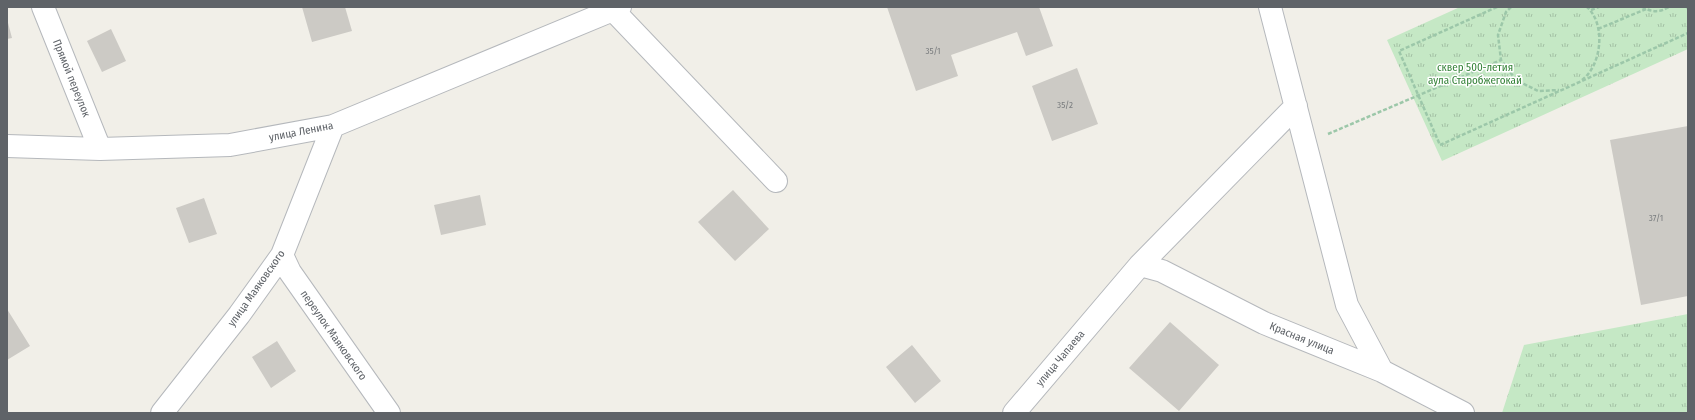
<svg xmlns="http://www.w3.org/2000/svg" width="1695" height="420" viewBox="0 0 1695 420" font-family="'Fira Sans Condensed',sans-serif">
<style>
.grass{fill:url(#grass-tufts)}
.building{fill:#cccac5}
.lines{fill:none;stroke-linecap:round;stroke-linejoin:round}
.minor-casing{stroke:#b5b8bc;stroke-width:24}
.path{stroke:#9cc7a9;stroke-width:2.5;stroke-dasharray:4 2;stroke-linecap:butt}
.minor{stroke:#fff;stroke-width:22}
.labels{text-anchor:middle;stroke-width:3;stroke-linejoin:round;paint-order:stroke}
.number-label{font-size:9px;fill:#7a7d7f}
.park-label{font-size:11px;fill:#348238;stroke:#fff}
.street-label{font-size:11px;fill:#5f6368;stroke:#fff}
</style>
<defs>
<pattern id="grass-tufts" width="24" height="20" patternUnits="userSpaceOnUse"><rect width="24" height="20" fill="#c5e8c5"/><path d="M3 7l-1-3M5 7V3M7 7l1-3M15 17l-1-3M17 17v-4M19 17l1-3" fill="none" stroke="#a3c0a4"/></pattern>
</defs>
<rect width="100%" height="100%" fill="#f1efe8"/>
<!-- grass -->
<path class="grass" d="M1460,7h228v42l-246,112 -55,-121z
M1688,314v99h-186l22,-68z"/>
<!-- building -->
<path class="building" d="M302,7h43l7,24 -40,11z
M887,7h152l14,39 -27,10 -9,-24 -66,23 7,21 -42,15z
M7,19l5,19 -5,1z
M111,29l15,32 -24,11 -15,-31z
M1077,68l21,56 -46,17 -20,-55z
M1688,126v170l-47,9 -31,-165z
M733,190l36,39 -34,32 -37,-39z
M480,195l6,30 -45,10 -7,-30z
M204,198l13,36 -28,9 -13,-35z
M7,309l23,37 -23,14z
M1170,322l49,43 -40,46 -50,-43z
M277,341l19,30 -25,17 -19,-31z
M912,345l29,36 -26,22 -29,-36z"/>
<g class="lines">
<!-- minor casing -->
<g class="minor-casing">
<path id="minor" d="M43,7l57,142
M1270,7l77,298 35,66
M613,10l163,171
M7,146l93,3 130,-4 103,-19 287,-119
M282,255l8,17 99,141
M1140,265l22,6 102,52 118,48 81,42
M162,413l77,-98 43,-60 51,-129
M1014,413l126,-148 156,-159"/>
</g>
<!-- path -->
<path class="path" d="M1497,7l-98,44 41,94 248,-112
M1511,7l-5,5 -8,23 3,25 15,20 22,11 21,-1
M1642,7c10,5 17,6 27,0
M1687,7l1,2
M1591,10l8,-3
M1598,29l48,-20
M1582,80c20,-15 24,-56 5,-73
M1328,134l173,-74"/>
<!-- minor -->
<use href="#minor" class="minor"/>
</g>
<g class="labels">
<!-- number labels -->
<g class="number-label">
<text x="933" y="54">35/1</text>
<text x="1065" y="108">35/2</text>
<text x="1656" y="221">37/1</text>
</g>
<!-- park labels -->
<g class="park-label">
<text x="1475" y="71">сквер 500-летия<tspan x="1475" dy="13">аула Старобжегокай</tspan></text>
</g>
<!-- street labels -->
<g class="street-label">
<text transform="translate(72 78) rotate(68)" y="4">Прямой переулок</text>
<text transform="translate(301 131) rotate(-11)" y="4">улица Ленина</text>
<text transform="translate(256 288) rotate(-55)" y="4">улица Маяковского</text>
<text transform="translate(334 335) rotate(55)" y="4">переулок Маяковского</text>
<text transform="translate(1302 338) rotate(22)" y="4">Красная улица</text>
<text transform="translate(1060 358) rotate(-50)" y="4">улица Чапаева</text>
</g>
</g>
<!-- border -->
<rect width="1695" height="420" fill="none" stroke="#5f6368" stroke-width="16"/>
</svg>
